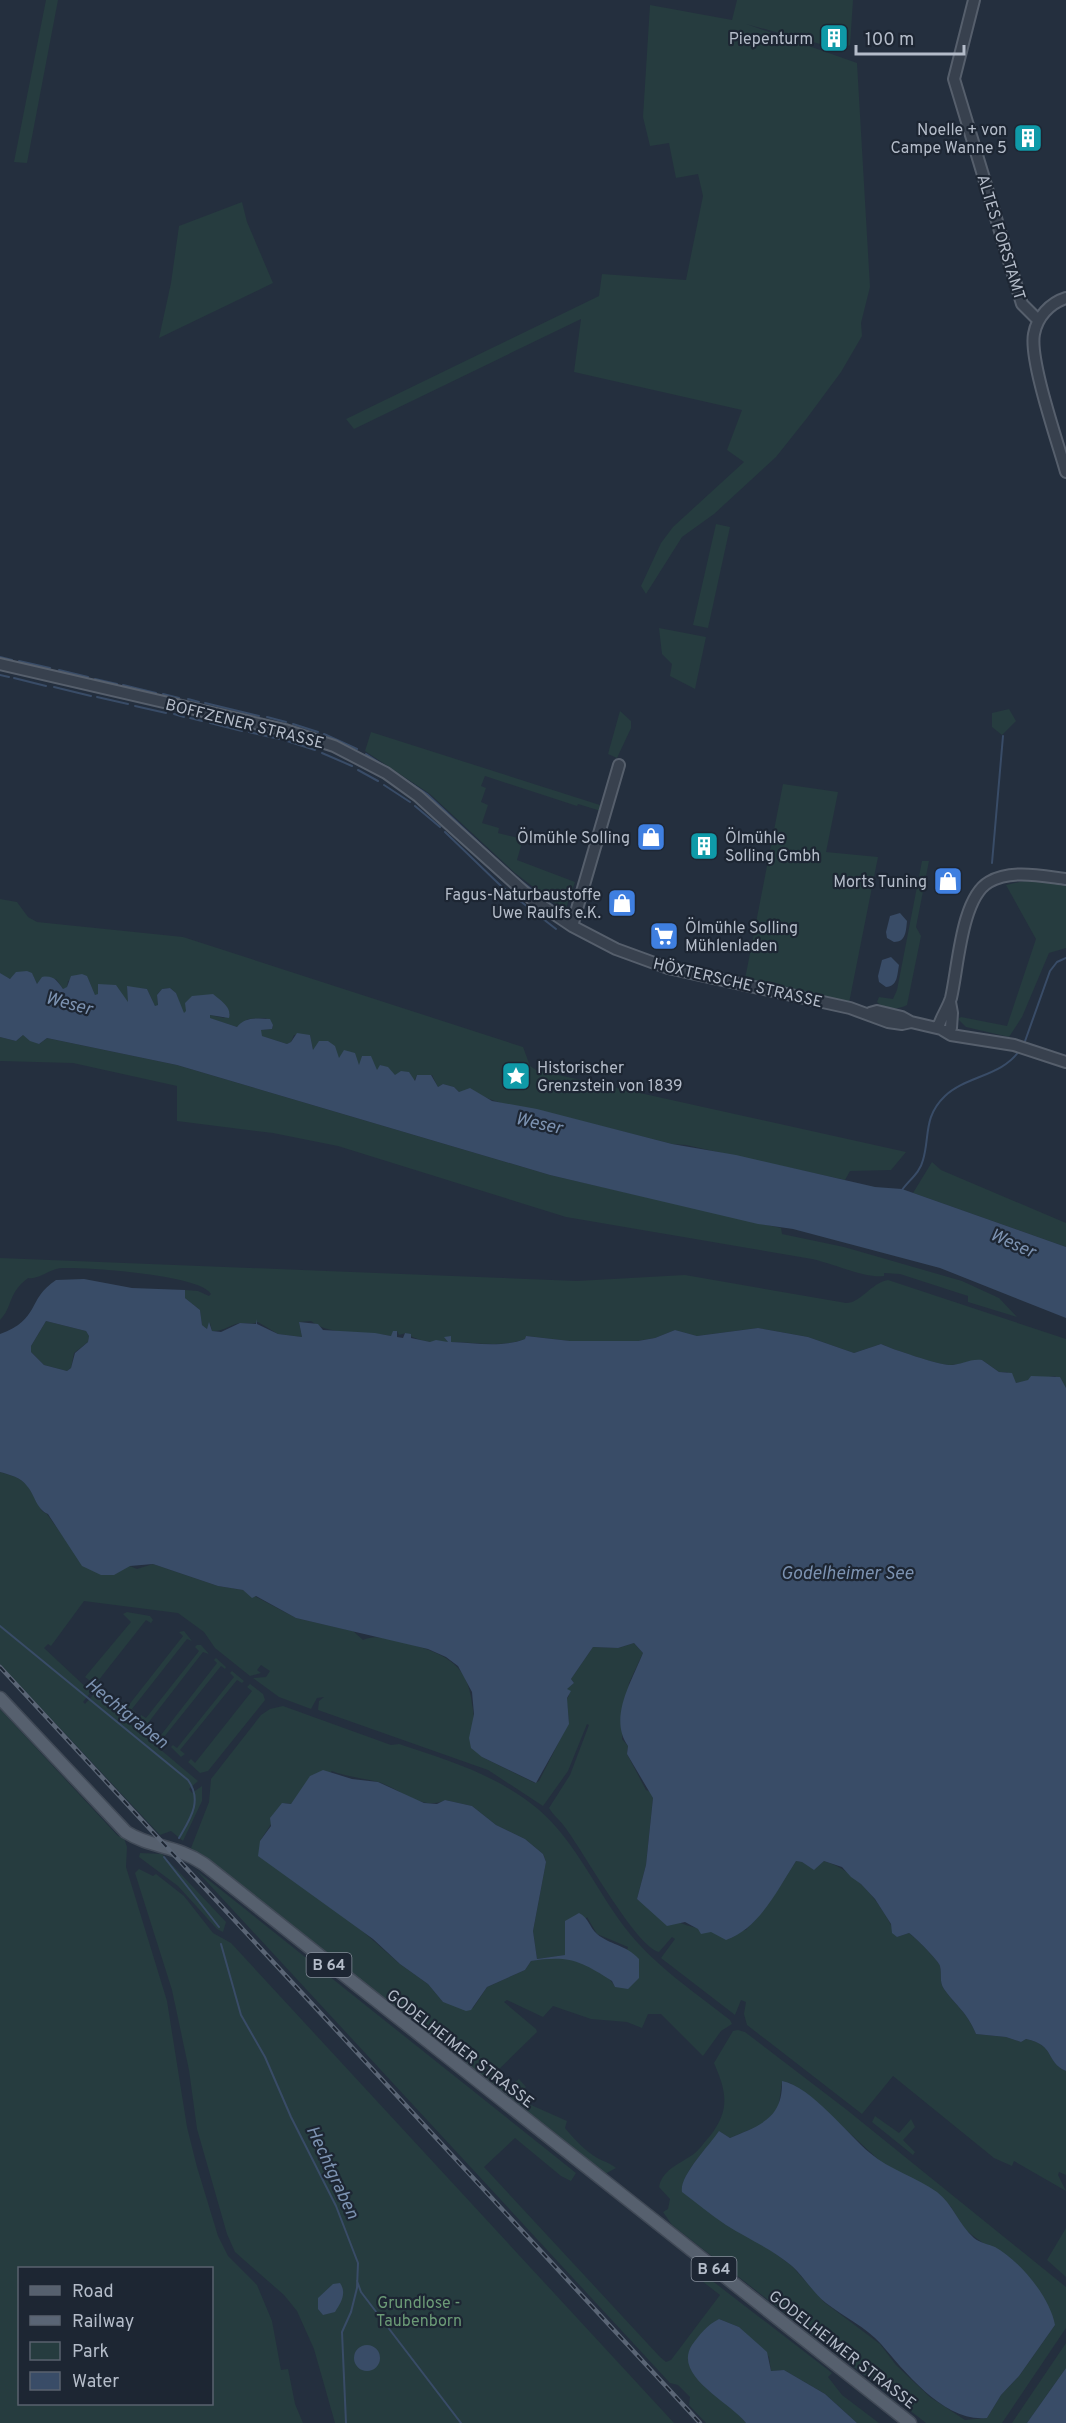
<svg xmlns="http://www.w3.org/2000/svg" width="1066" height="2423" viewBox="0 0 1066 2423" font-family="Overpass,sans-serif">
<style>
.green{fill:#263c3f;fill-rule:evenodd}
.water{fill:#394c67;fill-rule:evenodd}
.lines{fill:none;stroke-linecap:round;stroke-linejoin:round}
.stream{stroke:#394c67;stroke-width:2}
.minor-casing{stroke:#565f6c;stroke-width:14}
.major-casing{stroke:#414a57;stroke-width:15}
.minor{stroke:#38414e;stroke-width:10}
.major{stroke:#56606e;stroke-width:12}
.rail-casing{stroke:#5a6575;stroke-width:4.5}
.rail{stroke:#1d2633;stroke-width:2;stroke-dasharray:7;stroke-linecap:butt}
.labels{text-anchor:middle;stroke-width:4.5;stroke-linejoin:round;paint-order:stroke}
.shield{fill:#1d2633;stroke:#878f9c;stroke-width:1.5}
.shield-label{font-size:15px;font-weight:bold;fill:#b4bcc9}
.poi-label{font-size:16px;fill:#b4bcc9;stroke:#1d2633;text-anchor:end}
.street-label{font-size:16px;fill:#b4bcc9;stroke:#1d2633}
.park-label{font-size:16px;fill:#6b9a76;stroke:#1d2633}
.water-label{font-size:18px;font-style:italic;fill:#7c92b1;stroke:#1d2633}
</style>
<rect width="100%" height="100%" fill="#242f3e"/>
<!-- green -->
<path class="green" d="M46,0h12l-31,163 -13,-1z
M737,0h116l-3,45 -8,5 -96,-26 111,39 13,224 -9,36 1,13 -21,36 -34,46 -31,39 -62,57 -32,23 -36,57 -5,-8 20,-43 12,-16 71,-65 -17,-12 15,-40 -168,-38 7,-53 -227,110 -8,-10 253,-123 3,-22 84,6 17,-84 -5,-22 -22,4 -7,-35 -19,3 -7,-29 7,-112 82,15z
M242,202l5,20 26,61 -114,55 12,-55 8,-57z
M716,524l14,3 -22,101 -15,-3z
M659,628l47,9 -11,52 -25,-13 2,-12 -10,-10z
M1009,709l7,12 -14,14 -10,-8v-14z
M620,711l11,10v7l-14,30 -9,-4z
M371,732l232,74 -2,5 -23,-7 -1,2 -92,-30 -4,10 5,2 -5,14 7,3 -6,18 17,5 -1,5 25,6 -6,21 58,22 -10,29 -50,-38 -85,-79 -65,-43z
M783,784l55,8 -12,60 52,5 -29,146 -104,-24z
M922,861h7l-13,66 5,9 -14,69c-9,5 -22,5 -30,-3l2,-5 14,2 4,-9z
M1024,881l42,3v64l-17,5 -27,64 -13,20 -43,-10 -8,-8 3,-2 46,9 29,-87 -30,-54z
M0,899l17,3 11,15 9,5 146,15 340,110 7,19 6,4 370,82 -15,18 -41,1 -5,9 -159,-35 -14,-1 -134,-34c-15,-2 -29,-4 -43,-9 -17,-5 -15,-10 -36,-9l-5,-5 -11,-3 -5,3 -6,-12h-15l-3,6 -19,-6 -14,-10 -4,6 -15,-15 -2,9 -47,-15 -3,-15h-16l-3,7 -4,2 -26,-8v-6l11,-1 1,-4 -7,-7 -18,1 -11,8 -28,-9 1,-3 14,3 6,-5h-48l-6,-20 -6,-5 -8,1 -5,6 1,11h-3l-8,-17 -20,-2 2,15 -34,-7 -8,-18 -19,4 -1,7 -4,1 -7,-10 -19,5 -5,-10 -25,5 -7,-6z
M23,1035l16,9 8,-6 130,27 373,110 231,53 1,6 62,13 118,34 37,17 18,19 -49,-15v-6l-68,-22 -16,-1v3c-18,3 -52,-13 -72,-17l-246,-42 -228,-71 -65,-13 -96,-12v-35l-104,-23 -73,-2v-24l16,4z
M932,1162l9,8 125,53v24l-153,-54z
M0,1258l577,23 108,-6 161,28c15,0 25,-20 42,-23l178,59v49l-11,-12 -39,7 -9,-11h-8l-17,-12c-11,0 -21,5 -33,5 -10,0 -58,-16 -68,-21l-27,9 -46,-16 -50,-9 -61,8 -22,-6 -20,8 -17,3h-68l-44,-5 -1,3c-23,9 -50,3 -74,3l-1,-5 -5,1 3,4c-13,2 -32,-1 -42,-9l-7,2 -2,-4 -6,5c-27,-6 -60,1 -80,-15l-12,1 3,15 -24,-3 -20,-12c-7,3 -9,1 -16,1 -10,0 -18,9 -30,8l-2,-8 -3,6 -5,-4 -2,-15 -15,-12v-8l13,1 11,5 2,-2c-10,-19 -124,-27 -148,-26 -13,0 -24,12 -35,10 -21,16 -15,29 -28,42z
M46,1321l40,10 3,5 -1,6 -14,11 -3,15 -4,3 -23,-6 -13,-13v-6z
M0,1472l16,5 11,7 15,27 5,3 18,25 72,30 16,-5 65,22 25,4 53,28 57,13 10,9c12,-6 25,-1 39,2 38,10 66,19 70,62 2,11 3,18 -1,28l11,25 53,26 4,-2 29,-57c2,-9 -2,-16 -1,-26l2,-2 -3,-7 8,-6 -3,-4 22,-32 25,1 16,-5 9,10 -14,30 -7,56 6,7 -1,8 19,36 5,2 2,6 -7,67 -9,34c42,27 59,34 109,31l31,-39 19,-30 6,1 12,7 10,-8c34,10 59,45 73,76l12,-4c5,3 30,28 31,33 2,8 -1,16 4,23 13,18 23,23 32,45l30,3 15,5 5,-3c30,6 19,22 40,32v104l-7,-3 -1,3 8,16 -52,-30 -2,5 -18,-8 -101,-82 -31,38 -115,-89 -3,-11 2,-12 -5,-2 -6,15 -74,-57 14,-19 -3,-2 -13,15c-23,-5 -77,-103 -95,-126 -4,-6 -11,-11 -15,-18l21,-33 19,-50 -2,-1 -19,47 -25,35 -55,-36 -170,-60 1,-9 5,-4 -7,1 -6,11 -32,-12 -26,-19 13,-1 4,-6 -9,-6 -4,5 4,3 -11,3 -35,-28 -11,-16 -26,-19 -94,-12 -33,45 -3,-2 -4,4 47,44 -8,10 2,2 9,-10 104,87 -9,8 3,4 10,-7v15l-19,40 -12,-10 -11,4 -160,-171z
M127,1612l23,4 3,4 -2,3 -5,-3 -48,61 5,4 -6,1 -12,-9 46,-55 -8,-8z
M184,1631l8,10 -5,-2 -55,70 4,4 -2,1h-5l-7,-10 1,-2 5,4 55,-70 -4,-4z
M197,1645h4l8,9 -6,-2 -55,71 4,4 -4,2 -9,-8 2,-6 5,3 53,-67 -4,-4z
M216,1658l10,9 -1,2 -4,-3 -57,71 5,4 -5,2 -9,-10 1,-2 5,4 56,-72 -3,-3z
M232,1671l12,10 -2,2 -5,-3 -57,70 5,4 -4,3 -10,-10 2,-2 4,3 57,-71 -4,-4z
M250,1684l13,10 2,6 -57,71 -8,2 -12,-11 3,-3 4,4 57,-72 -5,-4z
M283,1706l108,39 8,-1c49,16 98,31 139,65 39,33 60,86 92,125 28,34 66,59 100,86l2,4 -11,7 -18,25 -42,-42h-13l-6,14 -15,-6 -36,-3 -38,-13 -10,11 -36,-17 -3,2 32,27 1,3 -44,43 15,12 11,-8 7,8 -8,8 13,10 36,16 -2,7c9,11 21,24 34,31 6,3 11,4 17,9l-11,6 -414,-326 18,-46 2,-23 50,-64 9,-6zM332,1771c15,6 31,7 46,11 21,6 45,30 67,18l27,6 24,19 29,14 18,15 3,8 -13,69 4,28 29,-4 21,-38 10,17 31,13 -13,40c-6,-14 -35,-29 -49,-30 -12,0 -24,2 -35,4l-6,9 -38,17 -14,21 -30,-6 -15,-18 -28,-20 -140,-123 25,-38 6,1z
M0,1709l118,127 6,2 3,9 -1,20 41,134 20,126 10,40 21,69 10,20 29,29 15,36 9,49 7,-1 7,35 8,19h-303zM20,2268h192v136h-192z
M140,1853l22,1 64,68 -3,10 -6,-3 -39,-43 -39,-29z
M139,1869l14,7 3,-2 28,22 29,37 18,10 443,480h-339l-21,-74 -17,-38 -13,-16 -49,-43 -8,-18 -30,-105 -8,-59 -17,-80 -37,-117z
M196,1870l380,303 -5,8 -10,-5 -46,-38 -31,29 176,190 6,5 5,-2 49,-65 -18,-14 4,-5 126,97 -4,4 14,18 37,28h-22l-32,-29 -41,-24 -13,1 -2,-14 -30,-30 -20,-8 22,98 5,6h-40l-17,-18 1,-8 -12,-12 -8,-2z
M738,2030l7,2 102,78 219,177v41l-64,95h-76l-254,-198 -9,-13 5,-3 2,-10 -11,-12c4,-19 22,-23 36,-34 5,-4 10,-12 15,-17 20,-26 17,-43 4,-73l19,-32zM782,2082l8,1 29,22 63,58 55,30 14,14 14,23 18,13 72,82 -36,51 -18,19 -14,23 -22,2 -35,-23 -34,-32 -16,-21 -56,-42 -32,-36 -27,-20 -39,-22 -43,-32c-4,-17 26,-46 37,-60l10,6 31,-13 17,-15z
M875,2116l24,17 12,-14 4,8 -12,13 12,12 -2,3 -41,-33z
M1066,2228v49l-19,-17z
M1066,2343v25l-39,55h-15z"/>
<!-- water -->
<path class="water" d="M900,913l7,8c-1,10 -1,21 -13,21l-7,-4 -1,-6 4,-16z
M891,957l8,8c-2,10 -1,21 -13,22l-7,-5 -1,-6 4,-16z
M27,971l5,2 5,11 5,-7c12,-2 15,4 21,12l4,-2 4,-11 11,-2 5,2 8,19 3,-1v-10l18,1 12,17 -1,-16 20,3 8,17 3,-1 -1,-10 5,-6 8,-1 6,5 8,20 2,-2 -1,-8 7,-7 21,-2c8,7 19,13 16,24l-19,-3v3l27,9c7,-10 21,-9 33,-8l3,6 -1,4 -11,1 1,6 25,8 4,-2 6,-9 13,2 3,15 6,-9h9l7,5 4,12 5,-8 11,3 4,12 3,-9h9l6,14 3,-5 8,2 7,8 6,-4 8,1 6,9 2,-6h14l7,12 5,-3 11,3 5,5 11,-4 22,13 45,8 135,35 64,11 139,32 27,2 164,58v71l-126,-50 -147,-39 -35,-5 -208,-49 -373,-110 -130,-27 -8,6 -9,-3 -7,-6 -7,6 -16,-4v-64l10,6 6,-7z
M84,1279l48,9 53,2v8l15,12 2,15 5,4 2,-7 3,9 9,1 19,-9 16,1 1,-5v5l21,10 24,3 -3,-15 19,2 5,6 52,3 16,3 2,-5h4v6l6,1 2,-5 6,1v4l19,4 6,-2 12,2 -4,-5 7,-1v6c24,1 51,6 74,-3l1,-3 44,5h68l17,-3 20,-8 22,6 61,-8 50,9 46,16 27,-9c10,5 59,21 68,21 12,0 22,-7 33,-5l17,12 13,1 4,10 12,-3 3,-4 29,1 6,11v683c-21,-9 -10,-26 -40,-32l-5,3 -15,-5 -30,-3c-9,-22 -19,-27 -32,-45 -5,-7 -2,-15 -4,-23 -1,-5 -26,-30 -31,-33l-12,4 -5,-4 -1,-9 -16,-25 -14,-15 -10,-7 -9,-10 -18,-6 -10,9 -12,-8 -6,-1c-18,28 -37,68 -70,79l-15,-8 -10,2 -3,-5 -13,-7 -18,4 -30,-27 9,-34 7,-67 -26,-44 1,-8c-20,-28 4,-65 15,-93l-9,-10 -16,5 -25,-1 -22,32 3,4 -7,6 4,2 -4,7 2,26 -33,59 -54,-26 -11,-9 -2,-10 5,-24 -2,-22 -14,-26 -12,-9 -18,-8 -132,-31 -40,-22 -4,2 -9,-8 -25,-4 -65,-22 -23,2 -16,9h-13l-19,-9 -34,-52c-12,-5 -13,-19 -21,-28 -6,-9 -17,-11 -27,-14v-138c41,-15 26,-34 56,-54zM46,1321l40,10 3,5 -1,6 -13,11 -4,15 -4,3 -23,-6 -13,-13v-6z
M323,1770l29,9 26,3 46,21 13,1 8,-4 27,6 24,19 29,14 18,15 3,8 -13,69 4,28 28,-4v-34l14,-8c10,5 10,14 18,21 13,11 28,10 42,25v19l-11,11 -13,-2 -3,-6c-31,-20 -43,-26 -81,-20l-6,9 -38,17 -16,23 -5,1 -23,-9 -15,-18 -28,-20 -27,-25 -115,-83 2,-15 11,-15 -1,-8 12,-15 9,1 19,-28z
M782,2081c30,6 65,53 88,72 20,17 46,24 67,39 16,12 22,33 37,46 6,5 14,6 21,9 25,14 55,50 60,78l-36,51 -18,19 -14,23c-42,5 -82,-46 -106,-74 -15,-17 -37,-27 -55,-41 -13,-10 -22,-26 -34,-37 -20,-17 -44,-27 -66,-41 -15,-10 -29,-22 -44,-33 -3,-16 27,-46 37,-61l11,7c30,-13 53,-19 52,-57z
M340,2283c7,10 1,20 -5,29l-12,3 -5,-6v-11l15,-14z
M719,2319l20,8 28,25 4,19 13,-1 41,24 32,29h-111c-16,-21 -74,-47 -54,-78 8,-11 15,-20 27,-26z
M354 2358a13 13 0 1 1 26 0a13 13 0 1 1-26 0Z
M1066,2368v55h-39z"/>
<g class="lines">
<!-- stream -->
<path class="stream" d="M0,657l12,3
M19,661l31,7
M59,670l29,7
M0,675l9,2
M14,678l32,8
M95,679l22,5
M123,685l33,8
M54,687l37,9
M163,694l16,4
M97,697l31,7
M188,699l11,3
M205,703l54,13
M135,706l31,7
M174,714l10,3
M267,717l19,5
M190,718l12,3
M210,723l32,8
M293,724l25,8
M249,732l30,7
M324,734l33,15
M287,741l28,9
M322,753l30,13
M366,754l61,40 85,80 50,39
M358,770l20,11
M384,785l26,17
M415,806l25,21
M445,832l56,54 55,43
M992,863l11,-127
M1024,1044l26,-73 7,-9 9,-4
M902,1190c7,-10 18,-17 21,-30 7,-23 0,-43 22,-64 21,-20 57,-20 74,-45
M0,1626l188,154c15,21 2,39 -9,58
M164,1857l55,70
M221,1944l20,71 24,42 26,60 45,89 22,57 -1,25 -6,24 -9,20 4,91
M357,2281l4,11 100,131"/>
<!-- minor casing -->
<g class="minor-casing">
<path id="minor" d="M974,0l-20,79 68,225 16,16
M1066,298c-16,5 -29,19 -32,36 -5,26 24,109 32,138
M0,664l285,66 49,16 52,27 32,23 114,103 40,27 44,23 52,19 182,40 38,14 14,2 9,-2
M572,926l47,-161
M950,1002l2,11 -1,15
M870,1013l7,-2 25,6 9,5 30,7 10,6 63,10 52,17
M938,1028c3,-11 10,-20 13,-30 7,-29 10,-100 38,-116 22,-13 53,-6 77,-3"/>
</g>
<!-- major casing -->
<g class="major-casing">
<path id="major" d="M0,1698l126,134c25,16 50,13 78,32l706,559"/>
</g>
<!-- minor -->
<use href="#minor" class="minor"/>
<!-- major -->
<use href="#major" class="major"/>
<!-- rail casing -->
<g class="rail-casing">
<path id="rail" d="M0,1667l700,756"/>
</g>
<!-- rail -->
<use href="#rail" class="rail"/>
</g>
<!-- icons -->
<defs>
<g id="building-square" transform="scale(1.5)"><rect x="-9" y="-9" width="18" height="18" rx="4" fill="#0f9aa8" stroke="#1d2633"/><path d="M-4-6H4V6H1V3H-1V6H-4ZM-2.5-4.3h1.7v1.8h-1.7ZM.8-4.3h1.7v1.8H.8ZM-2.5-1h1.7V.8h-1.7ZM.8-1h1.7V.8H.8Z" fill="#fff"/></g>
<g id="shop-square" transform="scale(1.5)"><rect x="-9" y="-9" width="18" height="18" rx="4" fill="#3f7fe0" stroke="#1d2633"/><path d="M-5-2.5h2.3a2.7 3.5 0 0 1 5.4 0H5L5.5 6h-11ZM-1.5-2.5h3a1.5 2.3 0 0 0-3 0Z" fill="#fff"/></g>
<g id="supermarket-square" transform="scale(1.5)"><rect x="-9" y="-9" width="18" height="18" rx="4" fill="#3f7fe0" stroke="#1d2633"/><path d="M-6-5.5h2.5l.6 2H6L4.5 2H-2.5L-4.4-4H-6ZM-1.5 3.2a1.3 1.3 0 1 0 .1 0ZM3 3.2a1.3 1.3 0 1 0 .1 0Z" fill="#fff"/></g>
<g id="sight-square" transform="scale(1.5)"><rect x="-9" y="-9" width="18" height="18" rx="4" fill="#0f9aa8" stroke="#1d2633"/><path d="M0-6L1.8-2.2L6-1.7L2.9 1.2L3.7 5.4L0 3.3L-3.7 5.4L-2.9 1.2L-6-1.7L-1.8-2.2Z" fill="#fff"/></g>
</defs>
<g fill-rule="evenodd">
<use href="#building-square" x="834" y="38"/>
<use href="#building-square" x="1028" y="138"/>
<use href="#shop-square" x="651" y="837"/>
<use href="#building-square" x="704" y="846"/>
<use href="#shop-square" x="948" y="881"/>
<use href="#shop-square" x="622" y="903"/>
<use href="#supermarket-square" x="664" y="936"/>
<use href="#sight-square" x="516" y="1076"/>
</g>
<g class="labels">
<!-- shield labels -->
<g class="shield">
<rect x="306.5" y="1953" width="45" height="24" rx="4.5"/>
<rect x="691.5" y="2257" width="45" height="24" rx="4.5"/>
</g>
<g class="shield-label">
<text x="329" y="1970">B 64</text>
<text x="714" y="2274">B 64</text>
</g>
<!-- poi labels -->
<g class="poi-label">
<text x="813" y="44">Piepenturm</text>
<text x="1007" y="135">Noelle + von<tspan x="1007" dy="18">Campe Wanne 5</tspan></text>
<text x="630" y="843">Ölmühle Solling</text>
<text x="725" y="843" text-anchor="start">Ölmühle<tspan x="725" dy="18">Solling Gmbh</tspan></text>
<text x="927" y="887">Morts Tuning</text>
<text x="601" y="900">Fagus-Naturbaustoffe<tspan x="601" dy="18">Uwe Raulfs e.K.</tspan></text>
<text x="685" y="933" text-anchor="start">Ölmühle Solling<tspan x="685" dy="18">Mühlenladen</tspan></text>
<text x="537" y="1073" text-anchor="start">Historischer<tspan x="537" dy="18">Grenzstein von 1839</tspan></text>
</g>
<!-- street labels -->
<g class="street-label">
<text transform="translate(1002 237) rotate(73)" y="6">ALTES FORSTAMT</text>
<text transform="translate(245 723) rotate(14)" y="6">BOFFZENER STRASSE</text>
<text transform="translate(738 982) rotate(13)" y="6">HÖXTERSCHE STRASSE</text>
<text transform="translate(461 2048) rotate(38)" y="6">GODELHEIMER STRASSE</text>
<text transform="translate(843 2349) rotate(38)" y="6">GODELHEIMER STRASSE</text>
</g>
<!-- park labels -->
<g class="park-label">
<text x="419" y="2308">Grundlose -<tspan x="419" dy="18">Taubenborn</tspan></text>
</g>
<!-- water labels -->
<g class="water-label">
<text transform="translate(69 1003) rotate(15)" y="6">Weser</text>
<text transform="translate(539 1123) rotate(13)" y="6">Weser</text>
<text transform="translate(1013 1243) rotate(24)" y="6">Weser</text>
<text x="847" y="1579">Godelheimer See</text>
<text transform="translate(127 1713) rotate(39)" y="6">Hechtgraben</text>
<text transform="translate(333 2172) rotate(65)" y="6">Hechtgraben</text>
</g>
</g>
<!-- legend -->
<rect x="18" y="2267" width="195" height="138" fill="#1d2633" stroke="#59626f" stroke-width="1.5"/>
<rect x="30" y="2286" width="30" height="9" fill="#56606e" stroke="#59626f" stroke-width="1.5"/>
<text x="72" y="2297" font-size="18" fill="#b4bcc9">Road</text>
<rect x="30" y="2316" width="30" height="9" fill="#5a6575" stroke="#59626f" stroke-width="1.5"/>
<text x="72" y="2327" font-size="18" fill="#b4bcc9">Railway</text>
<rect x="30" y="2342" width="30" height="18" fill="#263c3f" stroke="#59626f" stroke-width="1.5"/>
<text x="72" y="2357" font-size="18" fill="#b4bcc9">Park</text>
<rect x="30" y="2372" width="30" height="18" fill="#394c67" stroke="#59626f" stroke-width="1.5"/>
<text x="72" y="2387" font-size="18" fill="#b4bcc9">Water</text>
<!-- scale -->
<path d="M856 45v9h108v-9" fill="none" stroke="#b4bcc9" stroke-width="3"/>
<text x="865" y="45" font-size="18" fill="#b4bcc9" stroke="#1d2633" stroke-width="4.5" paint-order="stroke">100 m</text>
</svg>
